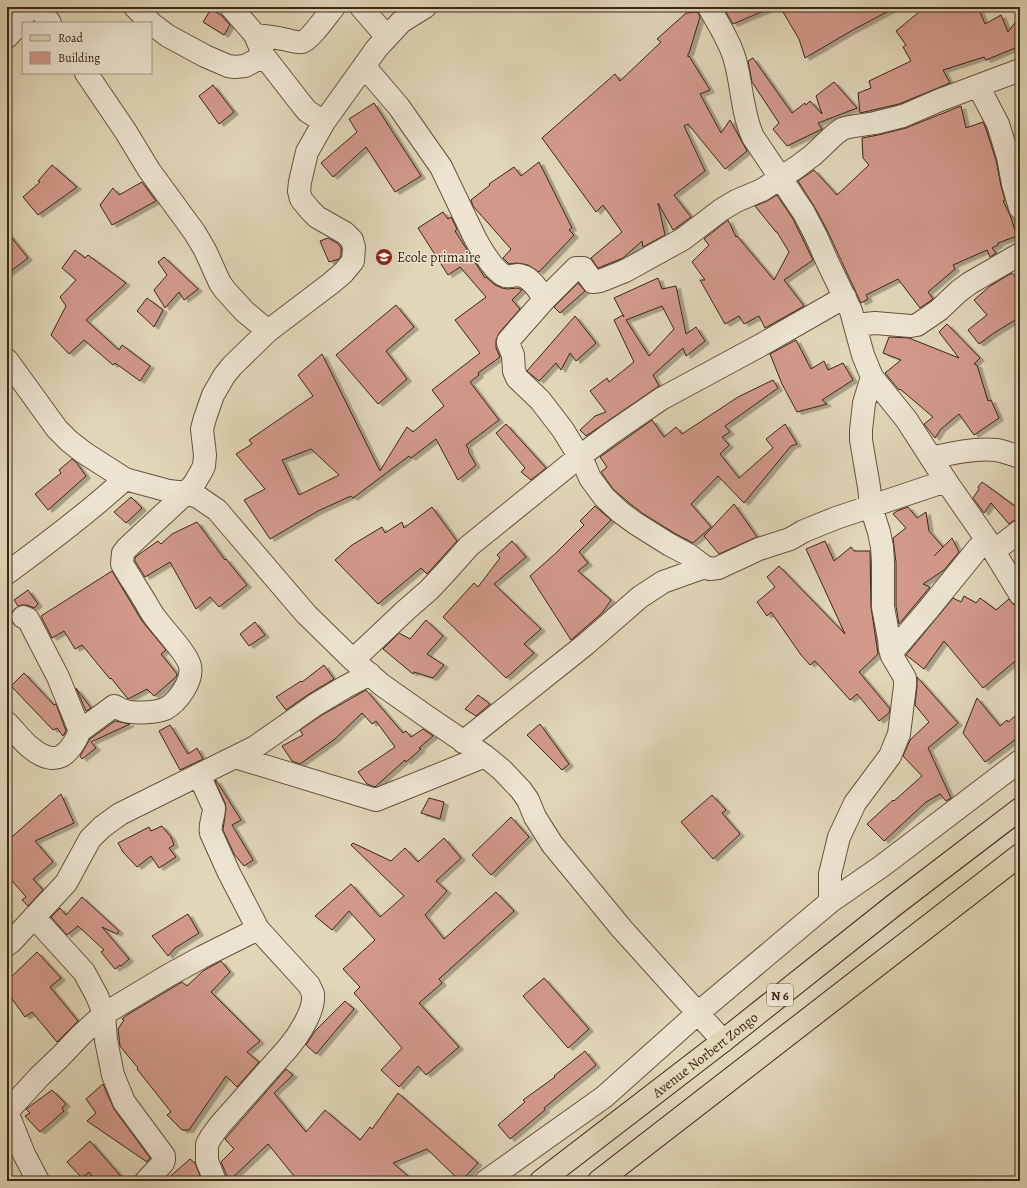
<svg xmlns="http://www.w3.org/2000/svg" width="1027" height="1188" viewBox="0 0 1027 1188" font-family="Alegreya,serif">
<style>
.building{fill:#d2998b;stroke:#3c2716;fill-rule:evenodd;filter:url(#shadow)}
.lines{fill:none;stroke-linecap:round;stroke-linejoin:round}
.minor-casing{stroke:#65533e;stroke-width:24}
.major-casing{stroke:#3c2716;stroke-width:24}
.minor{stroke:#ece4d1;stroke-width:22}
.major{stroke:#e1d6b8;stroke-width:22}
.labels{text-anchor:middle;stroke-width:3;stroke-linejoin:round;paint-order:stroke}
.shield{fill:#ece4d1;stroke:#71604e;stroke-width:1}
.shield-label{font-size:13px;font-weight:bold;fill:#3c2716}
.poi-label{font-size:14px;fill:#3c2716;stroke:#ece4d1;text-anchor:start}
.street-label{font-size:14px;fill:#3c2716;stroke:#ece4d1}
</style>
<defs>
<filter id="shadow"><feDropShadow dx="4.5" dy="2.5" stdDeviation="0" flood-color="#0004"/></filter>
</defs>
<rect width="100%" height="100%" fill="#e1d6b8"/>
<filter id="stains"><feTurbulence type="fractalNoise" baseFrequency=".005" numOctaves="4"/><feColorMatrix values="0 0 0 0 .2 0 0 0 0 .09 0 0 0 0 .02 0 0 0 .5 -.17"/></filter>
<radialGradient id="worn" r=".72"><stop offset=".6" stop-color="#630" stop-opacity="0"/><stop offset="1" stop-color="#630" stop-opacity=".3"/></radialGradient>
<!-- building -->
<path class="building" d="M723,7h50l-40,17z
M780,7h116l-45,24 -46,27 -6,-19z
M925,7h53l7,17 16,-9 7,17 12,-16v30l-34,14 -2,-3 -41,13 7,13 -51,21 -39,9 -2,-20 13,-5 -2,-7 42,-20 -8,-14 3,-2 -10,-14z
M211,9l10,6 9,10 -6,10 -21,-13z
M698,12l2,5 -11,36 -1,1v3l1,-1 21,34 -10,4 21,39 9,-13 17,31 -22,18 -37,-45 -4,2 21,45 -31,24 17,22 -18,13 -15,-27 7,32 -22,12 -1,-6 -19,17 -25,10 -7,-10 31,-26 -19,-27 -7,7 -54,-74 73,-64 5,7 41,-39 -4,-3 29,-26z
M753,58l39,55 13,-10 1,2 4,-4 12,13 -6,-18 18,-14 23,26 -39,15 4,6 -35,17 -14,-17 6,-6 -27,-41 -4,-21z
M213,85l21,27 -15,12 -20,-28z
M374,103l47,73 -26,16 -29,-45 -33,30 -12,-14 36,-31 -8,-13z
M961,106l5,22 17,-6 3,7 10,31 5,26 4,14 -2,1 7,14 7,21 -19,7v2l-6,3 4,5 -6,4 -3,-7 -34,15 2,4 -27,23 5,7 -13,9 -22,-29 -32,16 2,4 -7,4 -34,-73 -13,-24 -16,-25 16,-11 23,25 32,-30 -6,-7 -1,-20 16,-3 28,-7z
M539,162l33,66 -3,2 5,5 -35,37 -11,-7 -11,-2 -8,1 -6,-6 8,-9 -38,-43 -2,-6 19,-15 -1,-1 25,-17 7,9z
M52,165l25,22 -39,28 -15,-18 17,-15 -2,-1z
M142,182l14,19 -44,24 -12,-20 13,-17 6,7z
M777,195l16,24 20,41 -29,20 20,26 -39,22 -6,-12 -15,8 -5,-8 -14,8 -25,-44h5l-13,-18 17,-17 -5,-6 24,-19 8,17 1,-1 37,44 15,-28 -12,-20h-1l-21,-26 12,-5z
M443,212l5,7 3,-2 6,12 -2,2 30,47 1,-1 9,8 7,3 6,1 9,-1 5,2 -10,10 8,9 -21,24 -3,7v8l4,9 -22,16 1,2 -9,7 29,38 -33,25 3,5 -1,1 8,14 -18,15 -22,-41 -25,19 -2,-2 -56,42 -2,-2 -33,15 -48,28 -26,-39 21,-11 -29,-35 16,-10 -3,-4 64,-44 -15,-21 24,-21 58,117 27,-44 6,5 31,-26 -12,-16 48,-37 -25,-33 31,-23 -26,-30 -12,8 -30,-47zM311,449l28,26 -40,20 -17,-35z
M7,232l21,26 -21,16z
M328,238l9,5 4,5v8l-2,3 -10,3 -9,-21z
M75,250l10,8 3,-3 38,28 -40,37 33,30 3,-5 28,21 -10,15 -25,-18 -2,2 -29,-25 -15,14 -18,-19 15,-29 -6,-9 16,-17 -14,-12z
M164,257l34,32 -14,11 -5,-8 -14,16 -11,-18 13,-15 -9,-13z
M1012,273l8,9v35l-26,16 -15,11 -11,-14 19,-15 -13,-15 16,-14z
M658,278l4,11 14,-3 10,48 10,-7 9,14 -19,15 -3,-8 -30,27 6,11 -73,50 -6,-6 15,-14 11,-4 -16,-21 17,-13 2,4 25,-20 -20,-42 9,-5 1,2 -10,-19zM662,306l12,23 -25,27 -23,-36z
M578,283l7,8 -25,22 -6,-6z
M147,298l16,12 -9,17 -17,-16z
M396,305l18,22 -28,24 21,28 -29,25 -42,-49z
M575,316l21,27 -20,18 -6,-8 -9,17 -5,-7 -17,18 -12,-10z
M947,324l33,34 -6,6 3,1 11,36 3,-1 8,18 -25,17 -15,-21 -18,15 -6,9 -11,-14 9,-7 -33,-28 -1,1 -14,-17 16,-13 -18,-7 6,-16 20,1 50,20 -20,-26z
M796,340l15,29 13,-8 4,9 15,-7 10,17 -31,20 5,4 -30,8 -15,-28 -12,-30z
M773,380l5,8 -53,38 5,6 -8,5 7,8 -9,9 19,24 34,-30 -7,-9 19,-15 12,20 -6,2 -47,57 -26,-27 -27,28 20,23 -18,16 -17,-9 -34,-21 -14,-11 -15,-13 -12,-17 6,-5 -7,-10 52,-37 12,17 12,-10 6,7 56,-37z
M506,424l40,44 -15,12 -10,-8 4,-4 -29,-35z
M72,459l4,3 10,14 -38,34 -13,-16 26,-21 -2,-3z
M982,482l38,28v9l-7,2 -4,3 -18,-21 -7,10 -11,-15 6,-9 -1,-2z
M131,497l11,11 -16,15 -12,-11z
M734,504l23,33 -38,17 -15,-18z
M595,506l16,14 -32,32 9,11 -10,8 33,29 -9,13 -31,27 -41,-64 26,-23 28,-28 -4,-4z
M432,507l25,34 -30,33 -6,-6 -43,36 -43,-44 17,-15 30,-18 3,6 17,-11 2,6z
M908,507l9,11 9,-6 3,19 14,16 -9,9 18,-18 7,14 -15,18 -21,14 7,3 -31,37 -3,-18v-44l-3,-24 13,-10 -13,-14 4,-3z
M197,522l28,38 1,-1 21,26 -28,22 -9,-10 -14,12 -26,-47 -25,15 -10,-16v-3l3,-3 20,-14 3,3 11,-10z
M512,541l14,16 -32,27 47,45 -17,15 10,9 -28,25 -63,-61 31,-34 4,4 22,-29 -3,-3z
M825,541l9,20 17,-14 3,4h16l1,56 7,47 -19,18 31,37 -1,4 -10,8 -22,-27 -7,6 -35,-39 -5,4 -9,-10 -30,-43 -4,4 -10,-14 18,-15 -8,-10 12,-11 66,68 -39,-85z
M112,571l30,50 24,29 -5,4 16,20 -1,3 -22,19 -7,-7 -19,10 -17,-21 -1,1 -28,-34 -7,4 -11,-18 -12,7 -11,-22z
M28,590l10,14 -4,4 -7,-3h-5l-4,1 -4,-6z
M964,596l12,7 4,-5 16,12 13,-11 5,6 6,1v51l-37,31 -39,-47 -20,28 -18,-14 47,-57 8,4z
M426,620l17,16 -16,18 17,11 -11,13 -19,-6 -1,2 -30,-25 16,-16 11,6z
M255,622l10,13 -16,11 -9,-12z
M324,665l10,14 -25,15 -23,16 -10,-13 25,-16 1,1z
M24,673l30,32 2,-1 10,27 -3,5 -6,-8 -4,2 -42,-44z
M917,677l41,46 -30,25 23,50 -5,3 -6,-7 -14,8 -42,39 -17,-17 26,-24 1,1 28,-25 -19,-20 7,-16 19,-18 -14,-17 2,-18z
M76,688l15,20 -5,3z
M366,690l37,43 3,-2 5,6 12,-8 10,7 -14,12 2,1 -15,13 -1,-2 -30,27 -8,-3 -9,-12 37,-25 -19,-26 -4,3 -10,-11 -27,26 -35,25 -8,-3 -10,-15 21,-11 -3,-5 22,-15z
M478,695l12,9 -14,12 -11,-7z
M977,698l23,28 7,-6 1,2 12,-10v24l-35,26 -22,-29z
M115,721l15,3 -39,18 5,6 -14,11 -2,-3 10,-17z
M540,724l29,40 -7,6 -35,-35z
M170,725l18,29 9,-6 6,11 -23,11 -21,-39z
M216,780l25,40 -9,5 21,35 -9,6 -10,-12 -11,-24 3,-22 -1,-5 -10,-22z
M61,794l13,29 -39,18 18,21 -20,17 10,11 -15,16 -6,-6 4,-3 -19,-22v-34z
M712,795l14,15 -4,3 18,21 -27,25 -32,-37z
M429,798l15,4 -4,17 -19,-6z
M511,817l18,20 -38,38 -19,-20z
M162,826l9,11 3,8 -5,3 7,9 -17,11 -8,-12 -14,11 -14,-15 -5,-9 31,-16 2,4z
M444,838l17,20 -25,23 11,10 -22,24 19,24 52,-47 18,19 -75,68 3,4 -23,20 40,44 -33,28 -8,-9 -19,21 -18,-17 21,-22 -48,-55 6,-6 -17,-18 32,-29 -26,-29 -17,19 -17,-14 36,-32 29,33 24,-21 -53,-51 2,-2 38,18 14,-13 13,14z
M82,897l37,34 -2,3 -15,-7 27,32 -8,7 -1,-1 -5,4 -14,-17 3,-2 -26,-24 -11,9 -16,-18 9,-9 6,7z
M188,914l11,19 -24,15 -7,8 -16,-20z
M37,952l24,26 -11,9 28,34 -21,21 -25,-30 -7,5 -18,-25v-11z
M221,961l9,11 -19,20 49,49 -13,11 12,10 -22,25 -11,-11 -37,54h-7l-15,-15 4,-3 -34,-43 1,-1 -18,-22 -2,-17 6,-9 -2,-1 5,-4 55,-33 5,4 16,-15z
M544,978l45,51 -21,19 -45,-52z
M345,1001l9,8 -38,45 -10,-9 9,-14z
M585,1051l11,14 -52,43 1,2 -35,29 -12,-14 27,-23 -2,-2 32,-23 -1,-1z
M286,1069l7,6 -19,18 32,39 19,-22 35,30 10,-13 2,2 26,-36 80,70 -17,18h-1l-33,-32 -34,14 21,18h-116l-30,-37 -39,37h-2v-5l-6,-14 13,-13 -9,-10z
M103,1084l11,25 36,49 -3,4 -60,-41 9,-8 -10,-14z
M52,1090l14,14 -4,4 2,3 -24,21 -15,-16 5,-3 -4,-4z
M90,1141l35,40h-29l-7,-9 -7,6 -15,-16z
M190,1159l5,4 7,18h-37z"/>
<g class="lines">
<!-- minor casing -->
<g class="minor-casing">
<path id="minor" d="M38,7l12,16
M135,7l17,17 16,12 37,20 23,10 7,1 10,-1 19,-10
M231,7l20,23 4,5 9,21 35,45 8,10 17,11
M361,7l26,30
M709,7c9,17 21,34 26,53 7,25 7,53 18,77l51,76 12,23 11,25 24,50 12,44 9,22 34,42 40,62 41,59 33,54
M255,35c9,1 19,2 28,4 6,1 13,4 19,3 8,-2 26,-28 32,-35
M7,37l12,-13 9,-17
M364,66l35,41 42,60 34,71c6,11 17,30 28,37 5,3 10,0 15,0 13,1 20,15 27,24
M86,73l40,59 23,38 46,63 10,17 15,33 5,7 19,21 24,20
M978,86l20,38 10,33 5,27 7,24
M855,325l20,-2 36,3 6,-1 22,-15 20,-19 11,-8 50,-29
M7,360l50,69 12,12 14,11 42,27 44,12 17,2 12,4 19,13 89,104 47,46 29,25 44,31 59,40 17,14 19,20 7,10 7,17 17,27 70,85 101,112
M931,458c21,-5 44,-10 65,-8 8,1 16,5 24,7
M946,481l-110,37 -32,13 -14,8 -31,10 -41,19 -8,1 -5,-2 -16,-12 -19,-10 -35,-22 -15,-11 -16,-15 -14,-19 -5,-12 -22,-36 -23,-30 -23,-22 -3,-7 -1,-16 -5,-12v-2l37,-42 31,-31h7l10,14 7,-1 25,-10 58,-32 38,-29 15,-9 26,-11 35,-23 16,-12 21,-20 8,-6 7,-2 26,-4 28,-7 37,-16 80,-30
M994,551l26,-20
M7,573c41,-30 81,-60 118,-94
M891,653l36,-42 52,-64 8,-7
M353,660l53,-50 23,-20 16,-17 24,-27 110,-89 31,-23 51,-35 100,-54 84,-48
M7,723c8,8 15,18 24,25 25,20 38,8 49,-17l-22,-54 -30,-58 -5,-2
M80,731l34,-25c3,1 6,3 8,4 11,4 32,3 43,-1 13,-7 28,-28 25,-43 -3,-13 -27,-37 -36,-50 -4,-5 -7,-12 -11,-18 -6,-10 -12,-19 -18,-29l-3,-5 1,-11 4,-5 59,-55 8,-9 7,-12 3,-6 1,-11 -3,-26 3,-11 8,-23 11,-19 8,-10 36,-35 62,-47 13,-11 10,-12 1,-14 -2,-7 -7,-7 -28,-16 -7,-7 -9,-11 -2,-8 1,-9 7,-30 17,-30 53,-74 24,-26 24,-15
M463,742l123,-98 54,-47 23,-15 42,-15
M235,757l141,43 109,-44
M830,902v-28l9,-37 16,-34 35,-47 9,-22 6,-48v-8l-13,-22 -2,-7 -1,-10 -6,-32v-45l-1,-15 -3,-15 -8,-25 -2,-20 -8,-47v-10l3,-27 8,-26
M34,917l50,55 13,24 7,18 2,26 7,35 11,27 40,54v4l-1,3 -17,18
M7,945l4,-3 55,-59 24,-44 12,-12 18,-13 135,-67 60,-42 30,-18 25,-13
M38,1181l-14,-27 -17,-42 32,-35 21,-20 21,-22 23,-21 65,-39 33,-18 56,-28 -29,-56 -18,-40c-2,-9 3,-16 3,-25l-15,-33
M215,1181l-8,-20v-17l4,-7 8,-11 69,-78c10,-12 27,-37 25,-54 -1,-3 -3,-6 -4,-9l-51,-56
M486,1181l118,-84 94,-84 132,-111 52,-36 138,-105"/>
</g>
<!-- major casing -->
<g class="major-casing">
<g id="major">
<path id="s1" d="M541,1181l182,-140 170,-135 127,-97"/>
<path d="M599,1181l421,-326"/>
</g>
</g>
<!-- minor -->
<use href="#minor" class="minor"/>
<!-- major -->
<use href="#major" class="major"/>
</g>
<!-- icons -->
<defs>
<g id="school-disc" transform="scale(0.9)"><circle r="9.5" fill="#8f2418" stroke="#ece4d1"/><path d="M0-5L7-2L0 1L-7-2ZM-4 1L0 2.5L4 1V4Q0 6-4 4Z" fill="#fff"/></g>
</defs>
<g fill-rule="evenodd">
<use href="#school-disc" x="384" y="257"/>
</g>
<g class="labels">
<!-- shield labels -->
<rect class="shield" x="767" y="984" width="26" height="22" rx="3"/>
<g class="shield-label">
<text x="780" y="1000">N 6</text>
</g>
<!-- poi labels -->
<g class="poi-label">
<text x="397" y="262">Ecole primaire</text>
</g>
<!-- street labels -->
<g class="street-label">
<text dy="5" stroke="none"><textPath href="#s1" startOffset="207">Avenue Norbert Zongo</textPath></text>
</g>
</g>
<!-- margin -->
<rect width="1027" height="1188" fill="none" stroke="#e1d6b8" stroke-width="24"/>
<rect x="8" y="8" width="1011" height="1172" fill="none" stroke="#3c2716" stroke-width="2"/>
<rect x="12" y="12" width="1003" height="1164" fill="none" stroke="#3c2716"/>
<!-- legend -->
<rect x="22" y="22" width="130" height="52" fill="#ece4d1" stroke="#a69886"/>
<rect x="30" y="35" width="20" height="6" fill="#e1d6b8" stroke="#a69886"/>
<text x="58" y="42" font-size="12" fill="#3c2716">Road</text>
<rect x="30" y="52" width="20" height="12" fill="#d2998b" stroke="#a69886"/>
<text x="58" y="62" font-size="12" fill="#3c2716">Building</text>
<rect width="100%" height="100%" filter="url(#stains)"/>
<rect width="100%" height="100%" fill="url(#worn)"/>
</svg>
